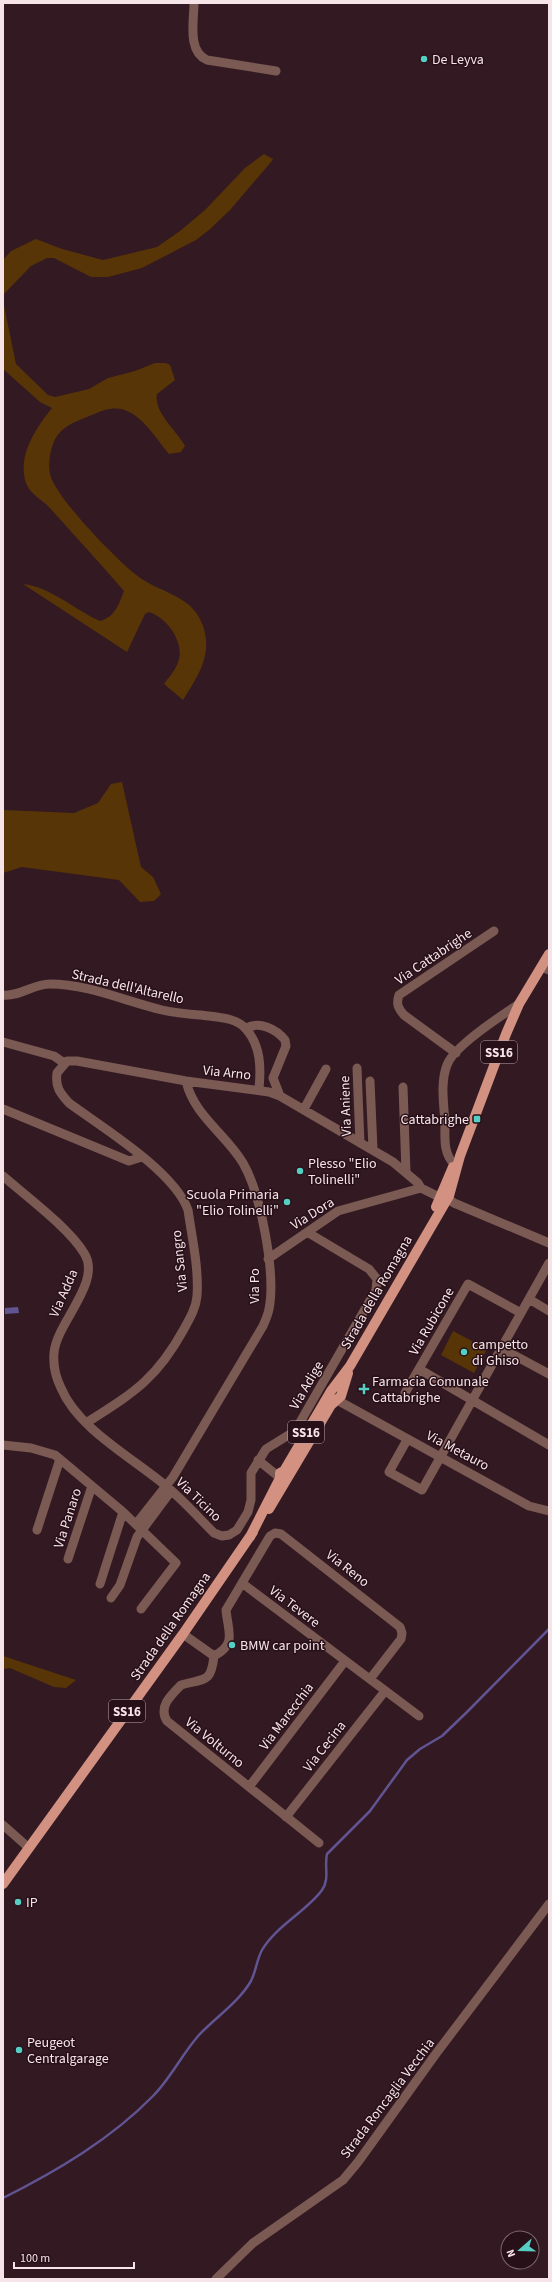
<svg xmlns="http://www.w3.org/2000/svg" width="552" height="2282" viewBox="0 0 552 2282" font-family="'Source Sans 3',sans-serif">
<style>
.green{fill:#583506}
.water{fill:#605492}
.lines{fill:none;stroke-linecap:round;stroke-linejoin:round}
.stream{stroke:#605492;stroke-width:2.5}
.minor{stroke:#7a5a52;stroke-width:9}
.major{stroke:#d29181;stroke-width:10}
.poi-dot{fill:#55cec4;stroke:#281018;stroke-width:1.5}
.labels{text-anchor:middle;stroke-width:3;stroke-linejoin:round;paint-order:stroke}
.shield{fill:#281018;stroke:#b8a4aa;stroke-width:1}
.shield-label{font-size:13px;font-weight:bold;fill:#f6e4e9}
.poi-label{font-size:14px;fill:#f6e4e9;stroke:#281018;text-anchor:start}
.street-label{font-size:14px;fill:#f6e4e9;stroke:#281018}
</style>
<rect width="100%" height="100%" fill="#331922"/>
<!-- green -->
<path class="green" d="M264,154l9,5 -2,3 -41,48 -21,20 -13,10 -54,28 -34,9h-17l-37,-19h-7l-16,8 -28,29v-35l8,-9 25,-12 26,10 41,11 54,-13 23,-16 25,-21 40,-42z
M3,301l13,63 32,31 7,2 34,-8 19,-11 27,-7 20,-8h11l4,2 5,15 -18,14c-4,18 20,37 28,52l-4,6 -12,2c-14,-16 -32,-50 -59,-45 -9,1 -19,7 -28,10 -13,5 -24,11 -29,25 -3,8 -5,20 -3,30 5,23 65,84 85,100 13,11 28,15 42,23 13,7 21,15 26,29 10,29 -5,50 -20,74l-19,-16c4,-6 10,-12 13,-19 10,-20 -9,-47 -28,-53l-4,2 -18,38 -104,-68c28,3 52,26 77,37 15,-4 19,-17 24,-30 -24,-28 -50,-56 -75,-84 -8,-8 -19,-13 -23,-24 -9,-27 10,-55 26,-75l-12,-6 -37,-33z
M122,782l19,85 12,10 8,17 -7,7 -14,1 -21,-22 -97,-13 -19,6v-63l71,3 24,-10 13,-19z
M453,1331l34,18 -13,24 -33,-18z
M3,1656l73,24 -10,8 -12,-1 -44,-19 -7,1z"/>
<!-- water -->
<path class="water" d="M18,1307l1,6 -14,1v-6z"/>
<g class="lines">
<!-- stream -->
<path class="stream" d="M3,2198c54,-27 108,-59 150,-102 18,-18 29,-42 46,-61 17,-18 39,-32 52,-54 5,-10 6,-22 11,-31 14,-24 46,-40 60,-60 8,-11 2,-24 5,-36l43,-43 37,-51 13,-11 22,-13 25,-24 82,-83"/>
<!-- minor -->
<path class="minor" d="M194,3c0,18 -7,48 13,57l69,11
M541,967l8,3
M3,995c16,2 30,-11 47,-11 37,0 75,17 112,26 12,3 26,4 39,5 14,2 35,2 45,14 15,17 15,39 13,60
M246,1028c14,-7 30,1 39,12l1,6 -13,32 7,18
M3,1042l51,14 10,7
M456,1053l-52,-38c-6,-7 -8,-11 -5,-20l95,-64
M357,1068l3,75
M370,1081l3,68
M403,1087l3,85
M3,1109l126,52 13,-4
M304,1109l22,-40
M454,1164c-11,-11 -9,-26 -9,-41 -1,-18 -5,-40 2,-58 6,-18 55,-50 72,-61
M3,1176c23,20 66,52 81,77 19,29 -28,70 -30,100 -1,12 2,25 7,35 17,41 72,70 105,98 17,14 32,31 48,47l8,3 7,-1 8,-5 11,-18 3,-12v-27l15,-24 29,-18 81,-141 1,-11 -8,-10 -62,-37
M447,1198l7,5 95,40
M268,1259l70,-48 83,-23
M529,1299l20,12
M501,1348l48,26
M419,1369l130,76
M405,1393l63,-109 53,29
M337,1400l192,106 20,5
M86,1423c47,-30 70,-43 98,-94 6,-11 12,-21 13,-33 2,-28 -5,-58 -9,-86 -14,-39 -85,-82 -119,-107 -9,-10 -14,-16 -12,-30l10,-12h10l109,20 83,11 11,4 113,66 25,21 3,5 14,7 5,1
M407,1440l-18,32 33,18 127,-227
M3,1445l28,3 24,7 68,57 53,51 -35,46
M258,1460l21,17
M136,1524l37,-47 90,-151c2,-5 5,-11 6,-17 7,-35 -8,-115 -26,-146 -17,-29 -49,-47 -57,-82
M37,1530l23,-71
M68,1559l24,-73
M242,1583l28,-47 5,-3 6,1 119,93 2,6 -1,6 -31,40
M100,1584l23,-72
M111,1598l9,-13 17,-48 34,-46
M183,1634l31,22
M214,1656c23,-12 14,-24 12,-46l16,-27 177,133
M214,1656c-3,28 -10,22 -33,29 -10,10 -23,22 -14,36l152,122
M249,1787l96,-126
M286,1817l99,-126
M3,1825l26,23
M216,2279l37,-36 90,-63 15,-18 77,-107 114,-151"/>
<!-- major -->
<path class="major" d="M436,1207l17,-40
M269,1509l62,-104 10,-9 7,-23
M250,1537l30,-59v-5l4,-2 47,-80 19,-25 99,-170 11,-40 46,-122 13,-30 30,-50
M3,1884l180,-250 70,-102"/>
</g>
<!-- markers -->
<g class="poi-dot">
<circle cx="424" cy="59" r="4"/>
<rect x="473" y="1115" width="8" height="8" rx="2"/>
<circle cx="300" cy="1171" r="4"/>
<circle cx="287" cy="1202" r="4"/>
<circle cx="464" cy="1352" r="4"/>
<path d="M362 1383h4v4h4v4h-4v4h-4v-4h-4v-4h4z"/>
<circle cx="232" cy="1645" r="4"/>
<circle cx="18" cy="1902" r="4"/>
<circle cx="19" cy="2050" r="4"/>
</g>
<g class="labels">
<!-- shield labels -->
<g class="shield">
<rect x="481" y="1041" width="36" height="22" rx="3"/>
<rect x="288" y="1421" width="36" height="22" rx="3"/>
<rect x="109" y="1700" width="36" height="22" rx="3"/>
</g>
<g class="shield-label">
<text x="499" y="1057">SS16</text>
<text x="306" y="1437">SS16</text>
<text x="127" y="1716">SS16</text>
</g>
<!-- poi labels -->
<g class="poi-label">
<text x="432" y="64">De Leyva</text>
<text x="469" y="1124" text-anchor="end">Cattabrighe</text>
<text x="308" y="1168">Plesso "Elio<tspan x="308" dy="16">Tolinelli"</tspan></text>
<text x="279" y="1199" text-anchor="end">Scuola Primaria<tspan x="279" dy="16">"Elio Tolinelli"</tspan></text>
<text x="472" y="1349">campetto<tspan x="472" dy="16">di Ghiso</tspan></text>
<text x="372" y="1386">Farmacia Comunale<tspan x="372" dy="16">Cattabrighe</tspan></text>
<text x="240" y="1650">BMW car point</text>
<text x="26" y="1907">IP</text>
<text x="27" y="2047">Peugeot<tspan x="27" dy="16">Centralgarage</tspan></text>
</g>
<!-- street labels -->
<g class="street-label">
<text transform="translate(433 956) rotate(-34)" y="5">Via Cattabrighe</text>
<text transform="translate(128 986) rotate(13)" y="5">Strada dell'Altarello</text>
<text transform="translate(227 1072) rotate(6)" y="5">Via Arno</text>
<text transform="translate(345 1106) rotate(-92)" y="5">Via Aniene</text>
<text transform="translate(312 1213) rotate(-32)" y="5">Via Dora</text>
<text transform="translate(179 1261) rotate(-96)" y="5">Via Sangro</text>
<text transform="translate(254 1286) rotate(-90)" y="5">Via Po</text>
<text transform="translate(376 1292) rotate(-60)" y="5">Strada della Romagna</text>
<text transform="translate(63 1293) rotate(-66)" y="5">Via Adda</text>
<text transform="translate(431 1321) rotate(-60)" y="5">Via Rubicone</text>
<text transform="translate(306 1385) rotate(-60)" y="5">Via Adige</text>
<text transform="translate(458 1450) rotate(28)" y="5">Via Metauro</text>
<text transform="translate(199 1499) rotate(44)" y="5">Via Ticino</text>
<text transform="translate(67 1518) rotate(-72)" y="5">Via Panaro</text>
<text transform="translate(348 1568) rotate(38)" y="5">Via Reno</text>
<text transform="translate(295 1606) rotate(37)" y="5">Via Tevere</text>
<text transform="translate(170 1626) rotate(-55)" y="5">Strada della Romagna</text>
<text transform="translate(286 1716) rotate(-53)" y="5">Via Marecchia</text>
<text transform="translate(215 1742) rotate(39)" y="5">Via Volturno</text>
<text transform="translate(324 1746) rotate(-52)" y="5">Via Cecina</text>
<text transform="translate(387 2098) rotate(-53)" y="5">Strada Roncaglia Vecchia</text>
</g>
</g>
<!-- border -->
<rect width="552" height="2282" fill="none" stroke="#f6e4e9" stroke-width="8"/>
<!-- north arrow -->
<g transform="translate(520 2250) rotate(250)"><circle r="19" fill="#281018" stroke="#7a656c"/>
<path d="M0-3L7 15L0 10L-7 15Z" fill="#55cec4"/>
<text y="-6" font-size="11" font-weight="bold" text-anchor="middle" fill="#f6e4e9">N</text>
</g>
<!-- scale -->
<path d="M14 2262v6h120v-6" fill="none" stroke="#f6e4e9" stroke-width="2"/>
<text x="20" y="2262" font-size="12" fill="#f6e4e9" stroke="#281018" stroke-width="3" paint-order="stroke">100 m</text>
</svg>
